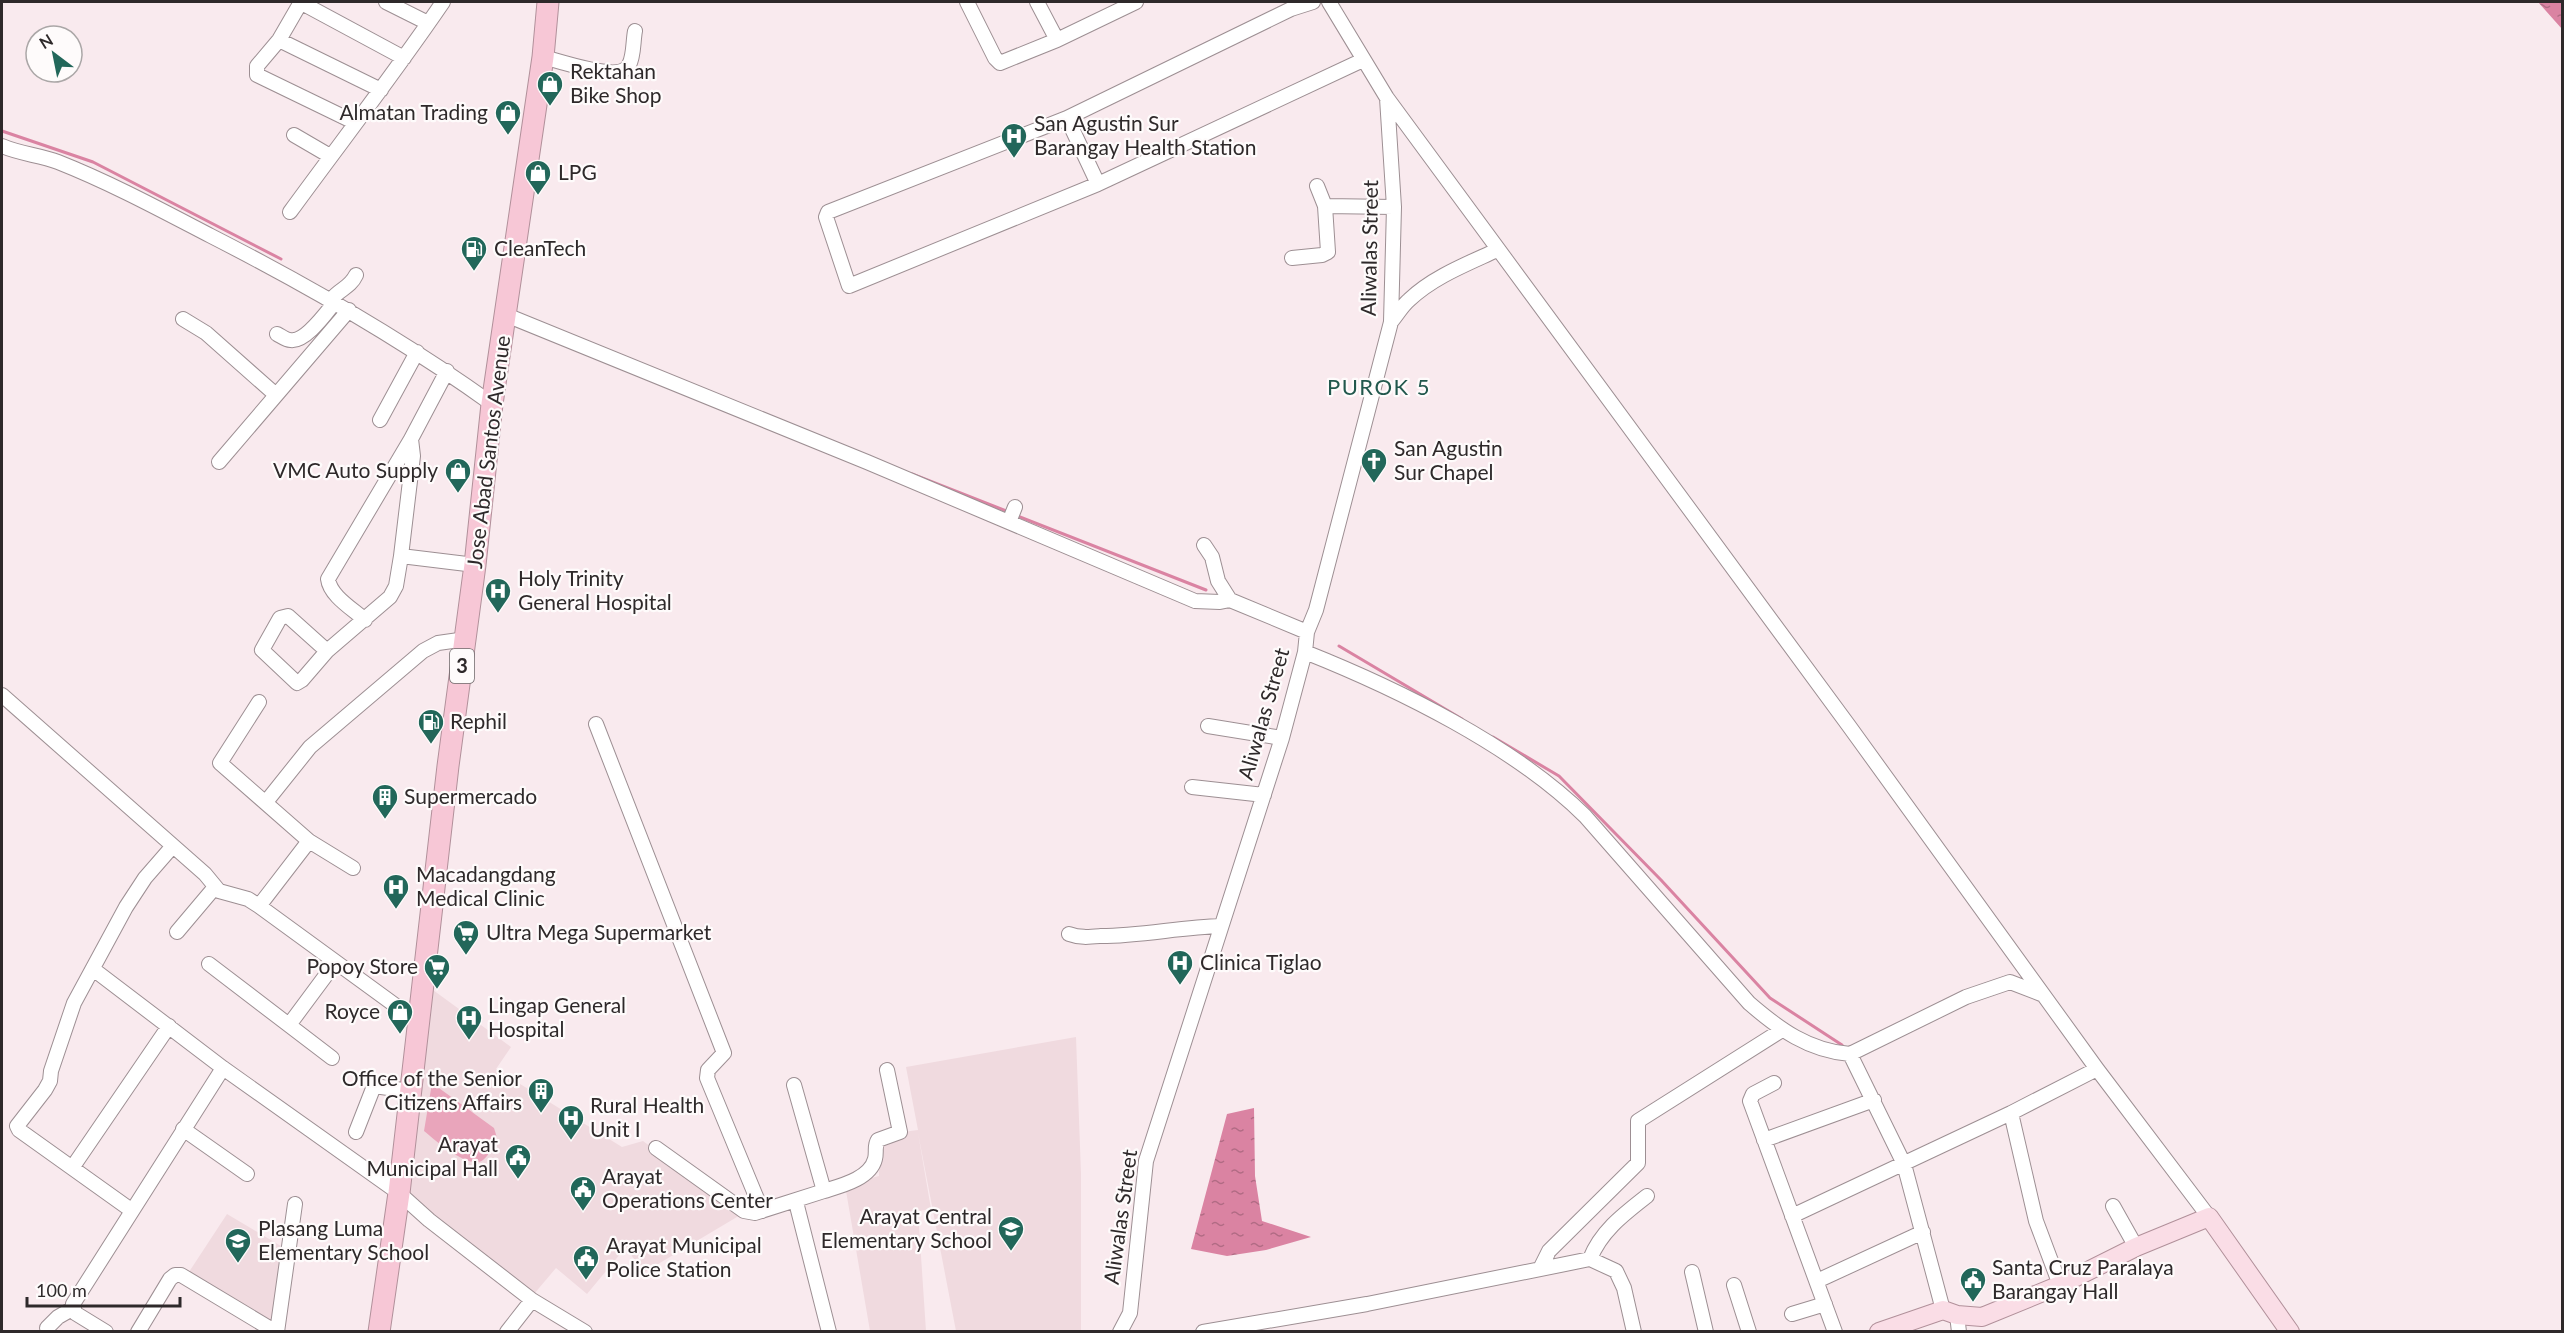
<svg xmlns="http://www.w3.org/2000/svg" width="2564" height="1333" viewBox="0 0 2564 1333" font-family="Lato,sans-serif">
<style>
.built{fill:#f0dadf}
.park{fill:#e9a5bb}
.water{fill:url(#water-ripples)}
.lines{fill:none;stroke-linecap:round;stroke-linejoin:round}
.stream{stroke:#da83a2;stroke-width:3}
.minor-casing{stroke:#9d8f93;stroke-width:16}
.major-casing{stroke:#b1909a;stroke-width:20}
.highway-casing{stroke:#b1909a;stroke-width:23}
.minor{stroke:#fff;stroke-width:14}
.major{stroke:#fadde6;stroke-width:18}
.highway{stroke:#f7c7d6;stroke-width:21}
.labels{text-anchor:middle;stroke-width:4.5;stroke-linejoin:round;paint-order:stroke}
.shield{fill:#fefbfb;stroke:#6c6869;stroke-width:1.5}
.shield-label{font-size:20px;font-weight:bold;fill:#2e292a}
.poi-label{font-size:21px;fill:#2e292a;stroke:#fefbfb;text-anchor:start}
.street-label{font-size:21px;fill:#2e292a;stroke:#fefbfb}
.neighbourhood-label{font-size:22px;letter-spacing:1.5px;fill:#22584d;stroke:#fefbfb}
</style>
<defs>
<pattern id="water-ripples" width="26" height="14" patternUnits="userSpaceOnUse" patternTransform="scale(1.5)"><rect width="26" height="14" fill="#da83a2"/><path d="M2 4q2-2 4 0t4 0M15 11q2-2 4 0t4 0" fill="none" stroke="#b16b84"/></pattern>
</defs>
<rect width="100%" height="100%" fill="#f9eaee"/>
<!-- built -->
<path class="built" d="M433,990l78,57 -15,22 126,78 21,-6 99,73 -99,59 -17,-26 -39,47 -31,-26 -22,26 -84,-67 -44,-31z
M1076,1037l5,137v156l-125,1 -38,-198 13,76 -13,2 8,120h-56l-25,-146 34,-9 -1,-35 25,-9 15,-2 -12,-63z
M227,1214l59,35 -14,78 -85,-52z"/>
<!-- park -->
<path class="park" d="M432,1083l62,45 4,13c-5,6 -10,15 -15,19 -13,11 -48,-20 -59,-29z"/>
<!-- water -->
<path class="water" d="M2538,2h24v27z
M1254,1108l1,68 7,45 49,16 -45,13 -39,6 -36,-7 36,-135z"/>
<g class="lines">
<!-- stream -->
<path class="stream" d="M2,131l91,31 188,97
M912,474l97,38
M1015,515l191,75
M1339,646l123,73
M1493,737l66,39 102,104 109,118 72,47"/>
<!-- minor casing -->
<g class="minor-casing">
<path id="minor" d="M300,2l104,56
M301,2l-22,38 -22,26v9l97,47
M386,2l42,21
M967,2l28,56 5,5 57,-23 79,-38
M1037,2l20,38
M1313,2l-22,7 -224,109 -239,94 -2,5 23,69 249,-102 265,-124
M1329,2l58,96 462,628 248,343 112,148
M279,40l102,50
M543,57c17,4 77,26 86,8 5,-9 4,-24 6,-34
M1067,118l31,66
M294,135l36,21
M2,146c18,8 38,9 56,16 53,21 103,48 153,74 98,50 192,104 281,168
M1317,186l8,20
M290,212c51,-70 104,-138 153,-210
M1292,258l30,-3 6,-3 -3,-46 69,1
M331,300c8,-11 19,-12 25,-25
M506,315l361,147 328,139 25,1 10,-2 77,32
M183,319l23,14 70,62
M1391,322c6,-7 11,-16 18,-22 24,-23 58,-36 88,-50
M277,334c4,2 9,6 13,6 15,3 36,-27 45,-38
M380,420l37,-68
M219,462l130,-152
M1009,522l6,-15
M1204,545l8,12 6,24 12,19
M401,556l12,-100 -2,-17 36,-68
M365,620c-12,-11 -35,-24 -37,-41l83,-140
M327,651l-25,29 -5,3 -35,-33 18,-32 8,-2 39,35 63,-54 6,-11 5,-30 74,9
M1305,652c93,37 209,94 280,164l164,187c30,26 60,48 101,51l116,-57 44,-15 31,12
M2,695l203,179 14,17 29,8 11,7 159,116
M259,702l-39,61 89,78 -50,65
M596,724l128,329 -16,17 -1,8 55,133
M1208,726l74,12
M1192,787l72,8
M266,802l44,-55 113,-96 15,-8 28,-4
M309,841l44,27
M177,932l38,-45
M1069,934c11,4 20,3 32,2 40,0 80,-9 120,-10
M209,964l123,94
M93,969l130,99 176,125 30,27 103,80 53,32
M289,1025l46,-62
M1850,1054l54,110 39,146
M1774,1083l-21,11 -3,7 85,231
M794,1085l30,106c16,-5 46,-12 51,-32 2,-7 -1,-13 3,-19l22,-8 -13,-62
M2011,1113l25,108 24,64
M183,1129l64,45
M356,1132l18,-46 36,5
M1764,1140l110,-40
M656,1148l88,63 11,2 69,-22
M72,1168l97,-142
M796,1202l33,130
M2113,1206l23,41
M131,1210l-112,-80 -2,-4 28,-36 5,-9 1,-10 23,-68 52,-96 19,-29 27,-31
M1792,1216l219,-103 86,-44
M1590,1259c11,-28 34,-45 57,-63
M1541,1267l8,-16 89,-88v-42l144,-91
M1692,1272l14,60
M1817,1281l106,-49
M1734,1285l15,47
M1792,1314l33,-10
M1957,1315l2,17
M47,1328l11,-11 14,-8
M106,1332l-31,-19 -2,-9 150,-236
M138,1332l32,-53 5,-4h6l95,57
M277,1332l18,-128
M507,1332l25,-32
M1120,1332l10,-19 16,-152 136,-423 23,-86 2,-20 9,-22 75,-288 3,-115 -7,-109
M1203,1332l164,-28 223,-45 26,12 8,17 10,44"/>
</g>
<!-- major casing -->
<g class="major-casing">
<path id="major" d="M1879,1332l64,-22 14,5 25,2 78,-32 76,-38 73,-30 81,115"/>
</g>
<!-- highway casing -->
<g class="highway-casing">
<path id="highway" d="M379,1332l20,-139 49,-427 27,-201 17,-161 51,-347 5,-55"/>
</g>
<!-- minor -->
<use href="#minor" class="minor"/>
<!-- major -->
<use href="#major" class="major"/>
<!-- highway -->
<use href="#highway" class="highway"/>
</g>
<!-- icons -->
<defs>
<g id="shop-pin" transform="scale(1.35)"><path d="M0 17L-7.5 6A9.5 9.5 0 1 1 7.5 6Z" fill="#22675a" stroke="#fefbfb"/><path d="M-5-2.5h2.3a2.7 3.5 0 0 1 5.4 0H5L5.5 6h-11ZM-1.5-2.5h3a1.5 2.3 0 0 0-3 0Z" fill="#fff"/></g>
<g id="hospital-pin" transform="scale(1.35)"><path d="M0 17L-7.5 6A9.5 9.5 0 1 1 7.5 6Z" fill="#22675a" stroke="#fefbfb"/><path d="M-5-5h3v3.5h4V-5h3V5h-3V1.5h-4V5h-3Z" fill="#fff"/></g>
<g id="fuel-pin" transform="scale(1.35)"><path d="M0 17L-7.5 6A9.5 9.5 0 1 1 7.5 6Z" fill="#22675a" stroke="#fefbfb"/><path d="M-5.5-6h7V0h2V4h1.3V-2.5L3-4.5l.8-.8L6-3V5H2.5V1h-1V6h-7ZM-4.2-4.7v3.2H.2V-4.7Z" fill="#fff"/></g>
<g id="church-pin" transform="scale(1.35)"><path d="M0 17L-7.5 6A9.5 9.5 0 1 1 7.5 6Z" fill="#22675a" stroke="#fefbfb"/><path d="M-1.2-6h2.4v3.5h3.3v2.4h-3.3V6h-2.4V-.1h-3.3v-2.4h3.3Z" fill="#fff"/></g>
<g id="building-pin" transform="scale(1.35)"><path d="M0 17L-7.5 6A9.5 9.5 0 1 1 7.5 6Z" fill="#22675a" stroke="#fefbfb"/><path d="M-4-6H4V6H1V3H-1V6H-4ZM-2.5-4.3h1.7v1.8h-1.7ZM.8-4.3h1.7v1.8H.8ZM-2.5-1h1.7V.8h-1.7ZM.8-1h1.7V.8H.8Z" fill="#fff"/></g>
<g id="supermarket-pin" transform="scale(1.35)"><path d="M0 17L-7.5 6A9.5 9.5 0 1 1 7.5 6Z" fill="#22675a" stroke="#fefbfb"/><path d="M-6-5.5h2.5l.6 2H6L4.5 2H-2.5L-4.4-4H-6ZM-1.5 3.2a1.3 1.3 0 1 0 .1 0ZM3 3.2a1.3 1.3 0 1 0 .1 0Z" fill="#fff"/></g>
<g id="civic-pin" transform="scale(1.35)"><path d="M0 17L-7.5 6A9.5 9.5 0 1 1 7.5 6Z" fill="#22675a" stroke="#fefbfb"/><path d="M-.6-6.5H3V-4.5H.6V-3L4-1V1h2V6H-6V1h2V-1L-.6-3ZM-1.2 2.5V6h2.4V2.5Z" fill="#fff"/></g>
<g id="school-pin" transform="scale(1.35)"><path d="M0 17L-7.5 6A9.5 9.5 0 1 1 7.5 6Z" fill="#22675a" stroke="#fefbfb"/><path d="M0-5L7-2L0 1L-7-2ZM-4 1L0 2.5L4 1V4Q0 6-4 4Z" fill="#fff"/></g>
</defs>
<g fill-rule="evenodd">
<use href="#shop-pin" x="550" y="84"/>
<use href="#shop-pin" x="508" y="113"/>
<use href="#hospital-pin" x="1014" y="136"/>
<use href="#shop-pin" x="538" y="173"/>
<use href="#fuel-pin" x="474" y="249"/>
<use href="#church-pin" x="1374" y="461"/>
<use href="#shop-pin" x="458" y="471"/>
<use href="#hospital-pin" x="498" y="591"/>
<use href="#fuel-pin" x="431" y="722"/>
<use href="#building-pin" x="385" y="797"/>
<use href="#hospital-pin" x="396" y="887"/>
<use href="#supermarket-pin" x="466" y="933"/>
<use href="#hospital-pin" x="1180" y="963"/>
<use href="#supermarket-pin" x="437" y="967"/>
<use href="#shop-pin" x="400" y="1012"/>
<use href="#hospital-pin" x="469" y="1018"/>
<use href="#building-pin" x="541" y="1091"/>
<use href="#hospital-pin" x="571" y="1118"/>
<use href="#civic-pin" x="518" y="1157"/>
<use href="#civic-pin" x="583" y="1189"/>
<use href="#school-pin" x="1011" y="1229"/>
<use href="#school-pin" x="238" y="1241"/>
<use href="#civic-pin" x="586" y="1258"/>
<use href="#civic-pin" x="1973" y="1280"/>
</g>
<g class="labels">
<!-- shield labels -->
<rect class="shield" x="450" y="649" width="24" height="34" rx="4.5"/>
<g class="shield-label">
<text x="462" y="673">3</text>
</g>
<!-- poi labels -->
<g class="poi-label">
<text x="570" y="79">Rektahan<tspan x="570" dy="24">Bike Shop</tspan></text>
<text x="488" y="120" text-anchor="end">Almatan Trading</text>
<text x="1034" y="131">San Agustin Sur<tspan x="1034" dy="24">Barangay Health Station</tspan></text>
<text x="558" y="180">LPG</text>
<text x="494" y="256">CleanTech</text>
<text x="1394" y="456">San Agustin<tspan x="1394" dy="24">Sur Chapel</tspan></text>
<text x="438" y="478" text-anchor="end">VMC Auto Supply</text>
<text x="518" y="586">Holy Trinity<tspan x="518" dy="24">General Hospital</tspan></text>
<text x="450" y="729">Rephil</text>
<text x="404" y="804">Supermercado</text>
<text x="416" y="882">Macadangdang<tspan x="416" dy="24">Medical Clinic</tspan></text>
<text x="486" y="940">Ultra Mega Supermarket</text>
<text x="1200" y="970">Clinica Tiglao</text>
<text x="418" y="974" text-anchor="end">Popoy Store</text>
<text x="488" y="1013">Lingap General<tspan x="488" dy="24">Hospital</tspan></text>
<text x="380" y="1019" text-anchor="end">Royce</text>
<text x="522" y="1086" text-anchor="end">Office of the Senior<tspan x="522" dy="24">Citizens Affairs</tspan></text>
<text x="590" y="1113">Rural Health<tspan x="590" dy="24">Unit I</tspan></text>
<text x="498" y="1152" text-anchor="end">Arayat<tspan x="498" dy="24">Municipal Hall</tspan></text>
<text x="602" y="1184">Arayat<tspan x="602" dy="24">Operations Center</tspan></text>
<text x="992" y="1224" text-anchor="end">Arayat Central<tspan x="992" dy="24">Elementary School</tspan></text>
<text x="258" y="1236">Plasang Luma<tspan x="258" dy="24">Elementary School</tspan></text>
<text x="606" y="1253">Arayat Municipal<tspan x="606" dy="24">Police Station</tspan></text>
<text x="1992" y="1275">Santa Cruz Paralaya<tspan x="1992" dy="24">Barangay Hall</tspan></text>
</g>
<!-- street labels -->
<g class="street-label">
<text transform="translate(1370 248) rotate(-89)" y="7">Aliwalas Street</text>
<text transform="translate(489 452) rotate(-83)" y="7">Jose Abad Santos Avenue</text>
<text transform="translate(1264 714) rotate(-74)" y="7">Aliwalas Street</text>
<text transform="translate(1121 1217) rotate(-82)" y="7">Aliwalas Street</text>
</g>
<!-- neighbourhood labels -->
<g class="neighbourhood-label">
<text x="1379" y="395">PUROK 5</text>
</g>
</g>
<!-- border -->
<rect width="2564" height="1333" fill="none" stroke="#2e292a" stroke-width="6"/>
<!-- north arrow -->
<g transform="translate(54 54) rotate(328)"><circle r="28" fill="#fefbfb" stroke="#aba7a7" stroke-width="1.5"/>
<path d="M0-4.5L10 22L0 15L-10 22Z" fill="#22675a"/>
<text y="-9" font-size="16" font-weight="bold" text-anchor="middle" fill="#2e292a">N</text>
</g>
<!-- scale -->
<path d="M27 1297v9h153v-9" fill="none" stroke="#2e292a" stroke-width="3"/>
<text x="36" y="1297" font-size="18" fill="#2e292a" stroke="#fefbfb" stroke-width="4.5" paint-order="stroke">100 m</text>
</svg>
